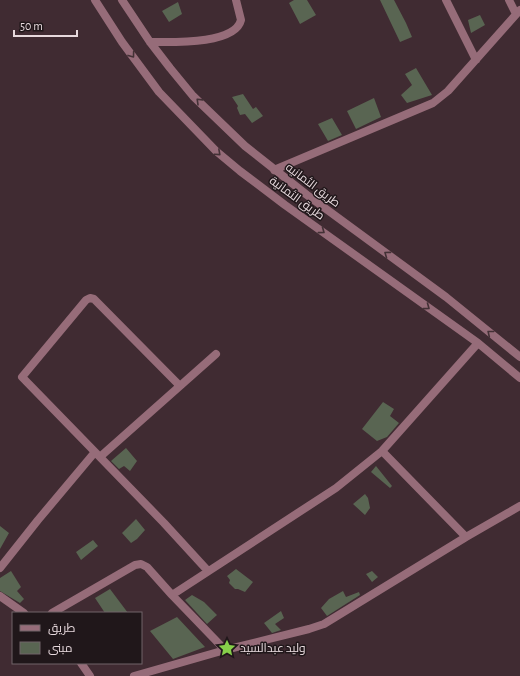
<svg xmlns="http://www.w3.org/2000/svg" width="520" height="676" viewBox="0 0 520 676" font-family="'Alegreya Sans',Cairo,sans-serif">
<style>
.building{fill:#596552}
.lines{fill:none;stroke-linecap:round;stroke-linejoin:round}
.minor{stroke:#966c79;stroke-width:8}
.oneway{stroke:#433136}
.labels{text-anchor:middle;stroke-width:3;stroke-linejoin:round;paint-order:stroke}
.street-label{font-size:12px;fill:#e7d9dd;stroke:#20171a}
.poi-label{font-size:12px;fill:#e7d9dd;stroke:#20171a;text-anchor:start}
</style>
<rect width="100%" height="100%" fill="#402b32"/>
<!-- building -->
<path class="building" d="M294,0h13l9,15 -16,9 -11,-21z
M380,0h14l12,23 6,14 -12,5z
M178,2l4,12 -13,8 -7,-11z
M480,15l5,10 -14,8 -3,-13z
M416,68l16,27 -25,8 -6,-8 11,-10 -7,-11z
M243,94l10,15 3,-2 7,9 -11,7 -7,-9 -5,1 -3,-7 1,-2 -6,-9z
M374,98l7,19 -25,12 -9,-18z
M332,118l10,17 -14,6 -10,-17z
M383,402l11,7 -4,7 9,7 -12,14 -10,4 -15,-12z
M126,448l11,13 -7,10 -6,-5 -5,3 -8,-8z
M376,466l16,20 -2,2 -19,-16z
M365,494l3,4 2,10 -5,7 -12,-11z
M136,519l9,11 -8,9 -6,4 -9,-10z
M0,526l9,7 -9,16z
M93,540l5,6 -17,14 -5,-8z
M236,569l17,13 -8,10 -7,-3h-3l-6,-6 1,-3 -3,-4z
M11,571l10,16 -4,4 7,8 -4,4 -20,-12v-13z
M372,571l6,6 -6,5 -6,-8z
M110,589l18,24h-23l-10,-15z
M343,591l3,6 13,-5 1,3 -33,21 -6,-8 8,-9z
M192,595l12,7 13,13 -10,9 -22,-24z
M281,611l3,7 -9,6 6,6 -9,3 -8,-10z
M177,617l28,30 -32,12 -23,-28z"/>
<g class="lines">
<!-- minor -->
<path class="minor" d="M95,0l27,42 37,50 57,59 24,20 45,34 193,138 42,35
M122,0l28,42 20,26 23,28 52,50 62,49 139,102 74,60
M446,0l30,60
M509,0l7,14
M150,42c20,0 85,3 91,-22l-5,-20
M274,170l159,-67 15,-12 72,-81
M382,451l84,86
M95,452l-73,-75 64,-77 4,-2 4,1 86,87
M101,456l115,-102
M0,568l38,-48 57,-68 69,71 44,48
M0,596l24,17
M52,613l83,-48 6,-1 6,3 25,28
M225,650l-53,-55 164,-107 46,-37 96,-108
M81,663l9,13
M134,676l91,-26 84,-21 15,-5 142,-87 54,-31"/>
</g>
<!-- one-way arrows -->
<defs><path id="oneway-chevron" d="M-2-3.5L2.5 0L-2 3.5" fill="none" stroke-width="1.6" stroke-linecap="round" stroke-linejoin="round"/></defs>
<g class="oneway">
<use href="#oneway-chevron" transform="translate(132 55) rotate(54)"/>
<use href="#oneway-chevron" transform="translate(199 101) rotate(-136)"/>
<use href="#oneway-chevron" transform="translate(218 153) rotate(42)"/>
<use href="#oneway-chevron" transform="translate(322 231) rotate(36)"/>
<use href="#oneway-chevron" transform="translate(387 254) rotate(-144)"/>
<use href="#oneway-chevron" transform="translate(427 307) rotate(36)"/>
<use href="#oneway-chevron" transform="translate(490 333) rotate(-141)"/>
</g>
<!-- icons -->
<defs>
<g id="sight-bare" transform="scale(1.38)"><path d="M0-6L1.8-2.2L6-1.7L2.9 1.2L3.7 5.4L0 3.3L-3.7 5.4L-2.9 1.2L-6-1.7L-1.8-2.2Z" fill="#87cf4a" stroke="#20171a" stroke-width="2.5" paint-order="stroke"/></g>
</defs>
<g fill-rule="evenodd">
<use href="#sight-bare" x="227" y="648"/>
</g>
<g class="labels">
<!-- street labels -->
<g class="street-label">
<text transform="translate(313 185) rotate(37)" y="4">طريق الثمانيه</text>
<text transform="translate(297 198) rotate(36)" y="4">طريق الثمانية</text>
</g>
<!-- poi labels -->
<g class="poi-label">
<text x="240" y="652">وليد عبدالسيد</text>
</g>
</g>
<!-- legend -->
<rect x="12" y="612" width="130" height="52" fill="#20171a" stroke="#706568"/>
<rect x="20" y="625" width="20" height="6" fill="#966c79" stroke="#706568"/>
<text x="48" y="632" font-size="12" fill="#e7d9dd">طريق</text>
<rect x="20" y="642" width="20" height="12" fill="#596552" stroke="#706568"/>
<text x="48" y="652" font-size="12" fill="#e7d9dd">مبنى</text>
<!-- scale -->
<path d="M14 30v6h63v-6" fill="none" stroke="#e7d9dd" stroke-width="2"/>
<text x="20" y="30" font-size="12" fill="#e7d9dd" stroke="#20171a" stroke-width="3" paint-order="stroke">50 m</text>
</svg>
